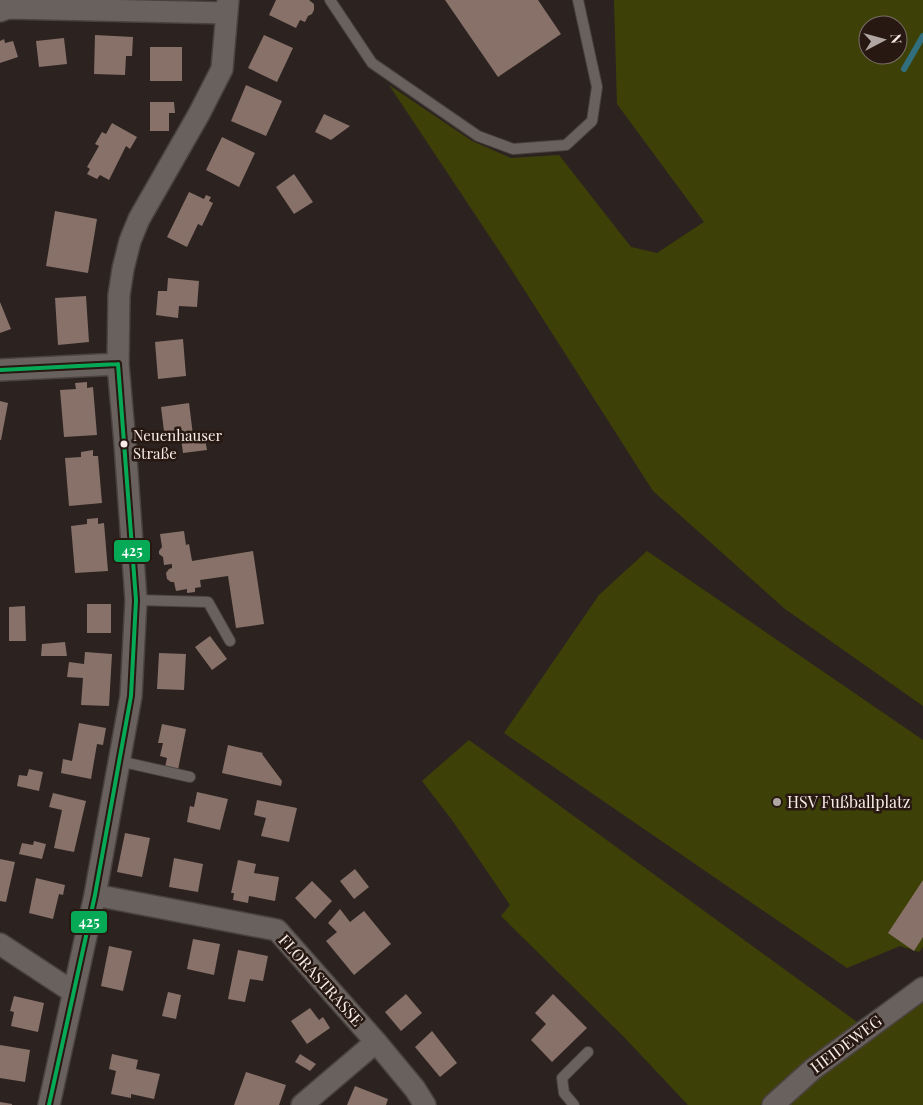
<svg xmlns="http://www.w3.org/2000/svg" width="923" height="1105" viewBox="0 0 923 1105" font-family="'Playfair Display',serif">
<style>
.green{fill:#3e4107;fill-rule:evenodd}
.lines{fill:none;stroke-linecap:round;stroke-linejoin:round}
.stream{stroke:#316f7f;stroke-width:6}
.building{fill:#877169}
.lane-casing{stroke:#49423f;stroke-width:12}
.street-casing{stroke:#49423f;stroke-width:24}
.lane{stroke:#68615e;stroke-width:10}
.street{stroke:#68615e;stroke-width:21}
.bus-1-casing{stroke:#271812;stroke-width:8}
.bus-1{stroke:#06aa56;stroke-width:4}
.bus-dot{fill:#f7ece8;stroke:#271812;stroke-width:2}
.poi-dot{fill:#b0a6a2;stroke:#271812;stroke-width:2}
.labels{text-anchor:middle;stroke-width:5;stroke-linejoin:round;paint-order:stroke}
.bus-label{font-size:15px;fill:#f7ece8;stroke:#271812;text-anchor:start}
.poi-label{font-size:16px;fill:#f7ece8;stroke:#271812;text-anchor:start}
.street-label{font-size:16px;fill:#f7ece8;stroke:#271812}
.line-badge{stroke:#271812;stroke-width:2}
.badge-label{font-size:14px;text-anchor:middle;font-weight:bold;fill:#fff}
</style>
<rect width="100%" height="100%" fill="#2c2320"/>
<!-- green -->
<path class="green" d="M614,0h309v706l-138,-97 -132,-118 -149,-233 -115,-173 83,56 39,17 48,-3 72,92 26,6 47,-31 -87,-118zM868,25h30v30h-30z
M647,551l276,189v207l-4,5 -19,-6 -53,22 -343,-235 95,-138z
M469,740l388,282 -81,67 -16,16h-72l-65,-69 -122,-120 9,-11 -58,-85 -30,-39z
M923,998v107h-135l73,-65z"/>
<g class="lines">
<!-- stream -->
<path class="stream" d="M904,69l19,-33"/>
</g>
<!-- building -->
<path class="building" d="M276,0h33l5,4v6l-2,4 -4,2 -3,6 -5,-2 -4,8 -27,-13z
M445,0h93l23,34 -63,43z
M95,35l38,2 -1,19h-6l-1,19 -31,-1z
M264,35l29,13 -16,34 -29,-14z
M64,38l3,26 -28,3 -3,-26z
M4,39l1,4 8,-2 5,16 -18,6v-22z
M150,47h32v34h-32z
M246,85l36,16 -16,35 -35,-15z
M150,102h24l1,11h-6v18h-19z
M324,114l26,12 -19,14 -16,-8z
M112,123l25,14 -7,12 -4,-3 -17,34 -9,-5 -3,4 -10,-5 3,-5 -3,-2 12,-21 -4,-2 7,-12 4,2z
M222,137l33,16 -16,34 -33,-17z
M294,174l19,28 -19,12 -18,-27z
M189,192l15,7 2,-4 5,2 -2,4 4,2 -11,23 -4,-2 -11,23 -20,-10z
M55,211l42,8 -9,54 -42,-7z
M168,278l31,3 -2,26 -18,-1 -1,12 -22,-3 2,-24h9z
M86,296l3,46 -31,3 -3,-47z
M0,302l11,27 -11,4z
M183,339l3,37 -28,3 -3,-37z
M87,382v6l6,-1 4,48 -33,2 -4,-47 16,-1 -1,-6z
M0,401l8,2 -7,37h-1z
M189,403l4,32 11,-2 3,17 -24,3 -2,-15 -16,2 -4,-33z
M93,450v6h5l4,47 -33,3 -4,-48 16,-1v-5z
M98,518v6l6,-1 4,48 -33,2 -4,-47 16,-2v-5z
M184,531l2,14 3,-1 3,17 61,-10 11,73 -28,4 -8,-52 -28,4 1,7 -6,1v4l-8,1v-4l-11,2 -2,-9h-3l-4,-3 -1,-6 3,-4 3,-1v-4l-8,1 -1,-8 -4,-3v-3l3,-4 -2,-13z
M87,604h24v29h-24z
M25,606l1,35h-17v-34z
M210,636l17,23 -15,11 -17,-23z
M65,642l2,14h-26l1,-12z
M85,652l27,2 -3,52 -28,-1 2,-27 -16,-1 2,-15 15,2z
M159,653l27,1 -2,36 -27,-1z
M79,723l27,5 -3,17 -6,-1 -6,35 -30,-6 2,-14 9,2z
M162,724l24,5 -8,41 -13,-3 2,-9 -7,-2 3,-13h-5z
M228,745l35,8 -1,1 20,27 -1,5 -59,-13z
M29,769l14,3 -4,19 -22,-5 2,-11 8,1z
M197,792l31,7 -8,31 -33,-8 3,-16 4,1z
M53,793l33,8 -12,51 -20,-4 8,-38 -13,-3z
M257,800l40,8 -8,34 -28,-6 5,-18 -12,-3z
M125,833l25,5 -8,39 -25,-5z
M34,841l12,3 -4,15 -23,-5 3,-11 11,2z
M174,858l29,6 -5,28 -29,-5z
M0,859l15,3 -9,40 -6,-1z
M238,860l18,4 -2,9 25,4 -4,24 -26,-5 -1,7 -15,-3 1,-7h-3z
M355,869l14,18 -15,12 -14,-18z
M36,878l29,7 -2,10 -4,-1 -6,25 -24,-6z
M923,880v57l-9,14 -26,-18z
M312,881l20,20 -17,18 -20,-21z
M340,909l10,13 14,-11 27,33 -37,31 -28,-34 11,-9 -9,-9z
M193,939l27,5 -6,31 -27,-6z
M109,946l23,5 -9,40 -22,-5z
M238,950l30,6 -5,25 -13,-2 -5,23 -17,-3z
M168,992l13,3 -5,24 -14,-3z
M406,994l16,19 -21,18 -16,-19z
M553,994l34,34 -35,34 -21,-22 15,-16 -11,-11z
M14,996l30,7 -6,29 -27,-6 3,-14 -4,-1z
M310,1008l9,12 4,-3 7,11 -23,16 -16,-23z
M432,1031l25,32 -17,14 -25,-30z
M0,1045l30,5 -5,32 -25,-4z
M112,1054l26,6 -2,9 24,5 -6,25 -23,-5v4l-20,-4 5,-23 -7,-2z
M300,1054l16,10 -6,7 -15,-9z
M246,1072l40,13 -7,20h-45z
M355,1086l33,13 -2,6h-39z
M0,1102l12,2v1h-12z"/>
<g class="lines">
<!-- lane casing -->
<g class="lane-casing">
<path id="lane" d="M330,0l42,63 106,73 35,13 53,-4 26,-24 5,-34 -19,-87
M136,600l72,2 22,39
M119,761l71,16
M574,1105l-10,-12 -2,-15 26,-26"/>
</g>
<!-- street casing -->
<g class="street-casing">
<path id="street" d="M0,11l8,-3 219,5
M0,370l118,-6
M95,895l182,35 99,112 39,47 10,16
M0,944l73,48
M49,1105l46,-210 36,-199 5,-96 -11,-156 -7,-80 1,-69 4,-26 7,-28 9,-22 60,-105 23,-45 6,-69
M302,1105l74,-63
M773,1105l40,-36 110,-81"/>
</g>
<!-- lane -->
<use href="#lane" class="lane"/>
<!-- street -->
<use href="#street" class="street"/>
<!-- bus-1 casing -->
<g class="bus-1-casing">
<path id="bus-1" d="M0,370l118,-6
M49,1105l46,-210 36,-199 5,-96 -18,-236"/>
</g>
<!-- bus-1 -->
<use href="#bus-1" class="bus-1"/>
</g>
<!-- markers -->
<circle class="bus-dot" cx="124" cy="444" r="4.5"/>
<circle class="poi-dot" cx="777" cy="802" r="5"/>
<g class="labels">
<!-- bus labels -->
<g class="bus-label">
<text x="133" y="441">Neuenhauser<tspan x="133" dy="18">Straße</tspan></text>
</g>
<!-- poi labels -->
<g class="poi-label">
<text x="787" y="808">HSV Fußballplatz</text>
</g>
<!-- street labels -->
<g class="street-label">
<text transform="translate(321 980) rotate(48)" y="6">FLORASTRASSE</text>
<text transform="translate(846 1044) rotate(-37)" y="6">HEIDEWEG</text>
</g>
</g>
<g class="line-badge">
<rect x="113" y="539" width="38" height="24" rx="5" fill="#06aa56"/>
<rect x="70" y="910" width="38" height="24" rx="5" fill="#06aa56"/>
</g>
<g class="badge-label">
<text x="132" y="556">425</text>
<text x="89" y="927">425</text>
</g>
<!-- north arrow -->
<g transform="translate(883 40) rotate(84)"><circle r="24" fill="#271812" stroke="#7a6d68"/>
<path d="M0-4L9 19L0 12L-9 19Z" fill="#b0a6a2"/>
<text y="-8" font-size="14" font-weight="bold" text-anchor="middle" fill="#f7ece8">N</text>
</g>
</svg>
